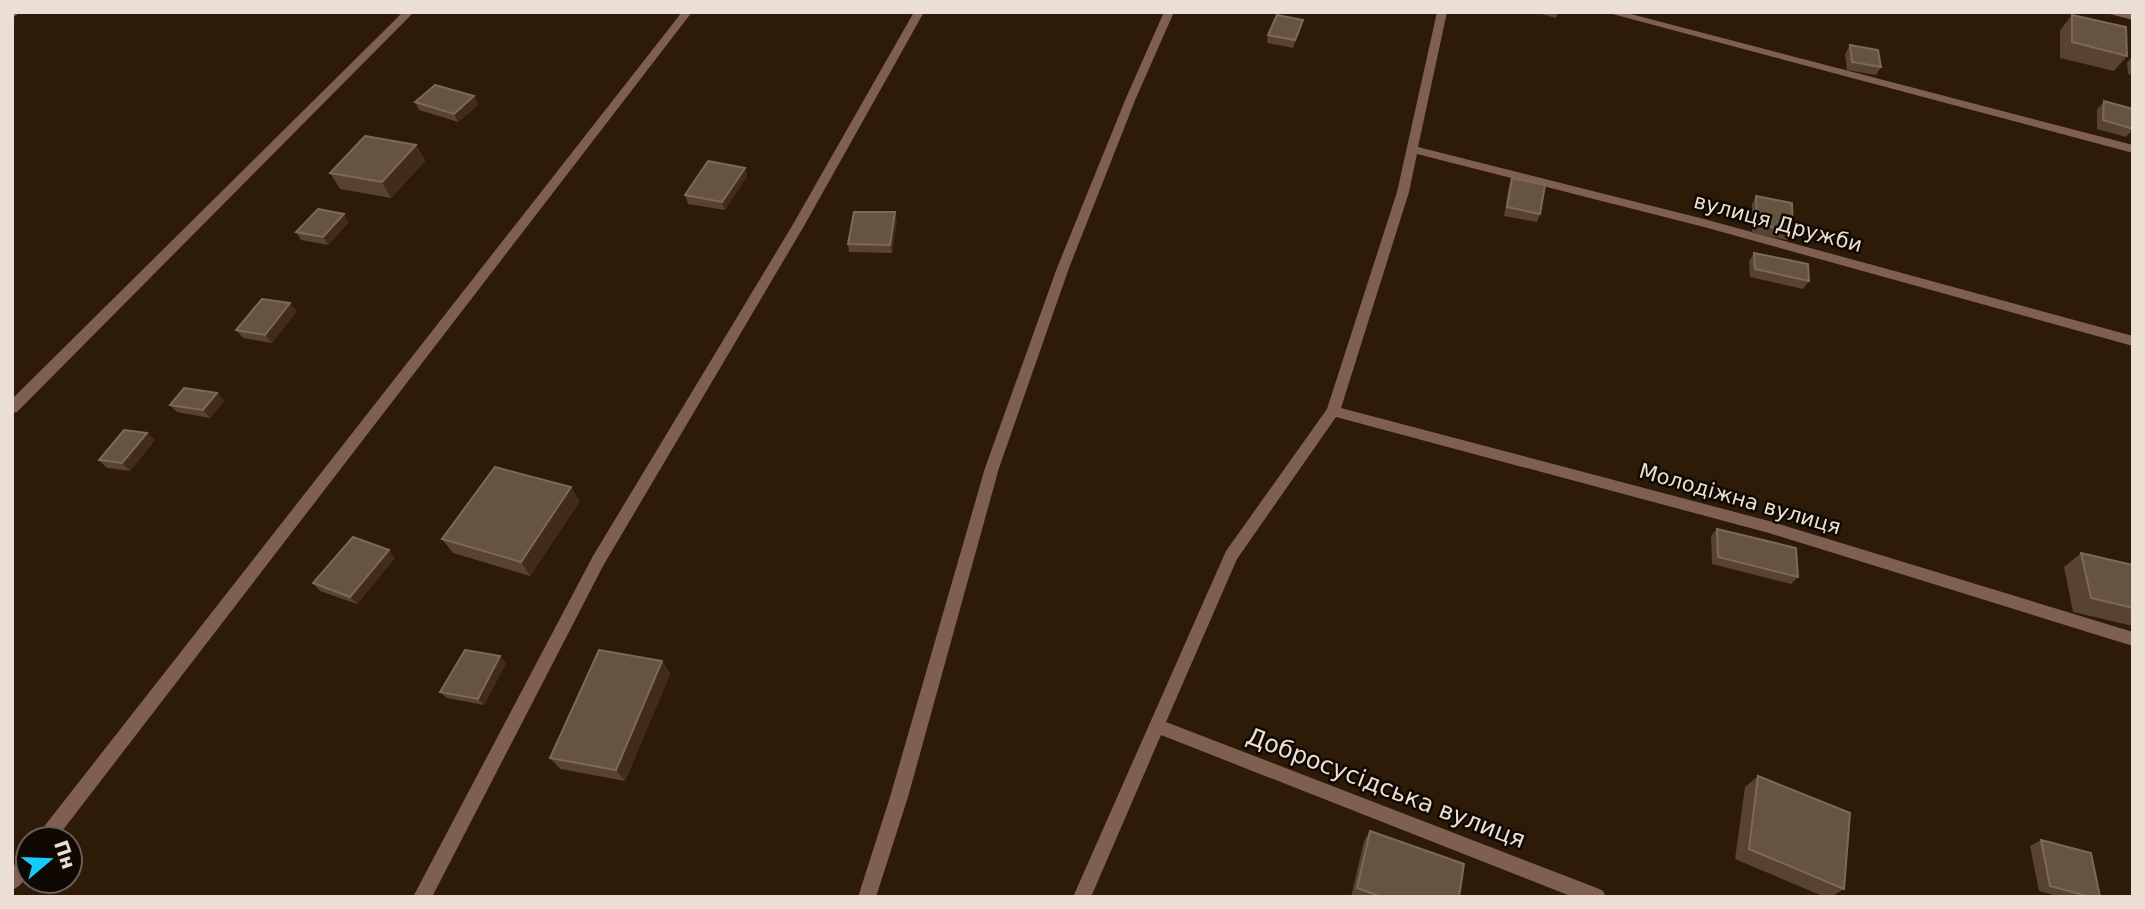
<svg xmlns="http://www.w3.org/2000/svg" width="2145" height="909" viewBox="0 0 2145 909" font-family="'DejaVu Sans',sans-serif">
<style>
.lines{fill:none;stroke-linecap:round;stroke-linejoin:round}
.service{fill:#7e5f51;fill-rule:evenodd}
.minor{fill:#7e5f51;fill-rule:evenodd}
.wall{fill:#57432f}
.shaded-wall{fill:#402c18}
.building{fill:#675341;stroke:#7c6958;stroke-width:2}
.labels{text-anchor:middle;stroke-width:5;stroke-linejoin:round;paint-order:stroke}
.street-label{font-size:21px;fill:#ebded2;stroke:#100802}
.near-street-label{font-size:24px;fill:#ebded2;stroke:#100802}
</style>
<rect width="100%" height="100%" fill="#2e1b07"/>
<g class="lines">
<!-- service -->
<path class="service" d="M1164,12h10l-38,86 -67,170 -70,200 -91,329 -32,100h-18l32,-100 95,-329 72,-200 69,-170z
M1605,12h18l510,133v8z
M2109,12l24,2v6l-23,-6z"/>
<!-- minor -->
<path class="minor" d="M12,12h9l-9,6z
M403,12h11l-397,400 -5,1v-14z
M682,12h10l-636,827h-20l3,-6z
M914,12h10l-120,214 -201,340 -171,331h-19l180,-341 199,-330z
M1437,12h10l-29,135 286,72 429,117v10l-429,-119 -287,-73 -8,38 -68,216 428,113 364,111v14l-364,-113 -433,-116 -99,142 -71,163 431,166 6,3 3,6h-33l-412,-162 -70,162h-18l153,-346 101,-142 70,-217z
M28,852c0,16 1,31 -16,38 0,-16 -1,-31 16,-38z"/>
</g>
<!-- wall -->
<path class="wall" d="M1534,12h24l-2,6z
M2072,15l55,41 -13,15 -54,-13v-28z
M1303,20l-2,8 -8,20 -26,-5 1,-8z
M1850,45l31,22 -5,8 -29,-5 -2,-16z
M2133,55v20l-5,-1 -1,-11z
M474,96l4,9 -20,17 -39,-12 -4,-8z
M2104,101l29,28 -7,8 -29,-8v-19z
M416,145l9,16 -34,37 -51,-9 -10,-16z
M745,168l2,8 -22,34 -37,-6 -3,-9z
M1512,178l28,36 -3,8 -33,-6 5,-30z
M1756,196l37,36 -6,8 -35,-7v-29z
M897,220l-5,33 -43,-1 -1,-8z
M349,222l-21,23 -27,-5 -5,-8z
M1754,253l55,28 -6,8 -53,-12 -1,-16z
M297,311l-25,32 -29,-5 -7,-8z
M217,393l7,8 -14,17 -33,-6 -7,-7z
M155,440l-25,31 -23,-3 -8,-8z
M571,487l9,14 -50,75 -77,-23 -11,-14z
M1717,529l81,48 -7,7 -79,-20 -1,-28z
M2081,553l52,12v61l-60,-14 -9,-45z
M395,558l-38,46 -37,-13 -7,-8z
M500,656l6,7 -22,42 -37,-7 -7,-6z
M662,661l8,13 -45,107 -65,-12 -10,-11z
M1758,776l86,113 -13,8h-6l-90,-38 10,-72z
M1370,831l89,66h-108l13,-56z
M2041,840l59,57h-40l-21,-6 -9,-45z"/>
<!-- shaded-wall -->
<path class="shaded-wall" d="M1303,20l-2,8 -8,20 2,-8z
M474,96l4,9 -20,17 -4,-8z
M416,145l9,16 -34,37 -9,-16z
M745,168l2,8 -22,34 -3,-8z
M895,212l2,8 -5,33 -2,-8z
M344,214l5,8 -21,23 -5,-8z
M290,303l7,8 -25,32 -7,-8z
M217,393l7,8 -14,17 -7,-8z
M147,433l8,7 -25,31 -8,-8z
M571,487l9,14 -50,75 -9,-14z
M389,550l6,8 -38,46 -7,-7z
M500,656l6,7 -22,42 -6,-6z
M662,661l8,13 -45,107 -9,-11z"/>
<!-- building -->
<path class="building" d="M1277,15l26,5 -8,20 -27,-5z
M2072,15l54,12 1,29 -55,-14z
M1850,45l28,5 3,17 -29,-5z
M435,85l39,11 -20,18 -39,-12z
M2104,101l29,8v20l-30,-9z
M365,136l51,9 -34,37 -52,-9z
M708,161l37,7 -23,34 -37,-7z
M1512,178l33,7 -5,29 -33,-7z
M1756,196l36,7 1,29 -36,-8z
M318,209l26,5 -21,23 -27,-5z
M854,212h41l-5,33 -42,-1z
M1754,253l54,11 1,17 -54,-12z
M262,299l28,4 -25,32 -29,-5z
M184,388l33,5 -14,17 -33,-5z
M124,430l23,3 -25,30 -23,-3z
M495,467l76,20 -50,75 -79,-23z
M1717,529l79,19 2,29 -80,-20z
M353,537l36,13 -39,47 -37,-14z
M2081,553l52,12v43l-42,-10z
M465,650l35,6 -22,43 -38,-7z
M599,650l63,11 -46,109 -66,-12z
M1758,776l92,37 -6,76 -95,-40z
M1370,831l94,33 -5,33h-77l-25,-9z
M2041,840l50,13 9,44h-10l-40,-11z"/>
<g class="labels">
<!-- street labels -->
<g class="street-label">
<text transform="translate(1778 223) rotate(15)" y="7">вулиця Дружби</text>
<text transform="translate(1740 499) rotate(16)" y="7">Молодіжна вулиця</text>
</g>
<!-- near-street labels -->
<g class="near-street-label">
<text transform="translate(1386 788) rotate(21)" y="8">Добросусідська вулиця</text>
</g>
</g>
<!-- border -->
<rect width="2145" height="909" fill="none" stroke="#ebded2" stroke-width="28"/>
<!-- north arrow -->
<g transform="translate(49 860) rotate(71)"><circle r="33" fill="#100802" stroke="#685e55" stroke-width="2"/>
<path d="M0-5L12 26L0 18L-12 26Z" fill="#18cafc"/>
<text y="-10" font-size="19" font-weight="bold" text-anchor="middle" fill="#ebded2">Пн</text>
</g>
</svg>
